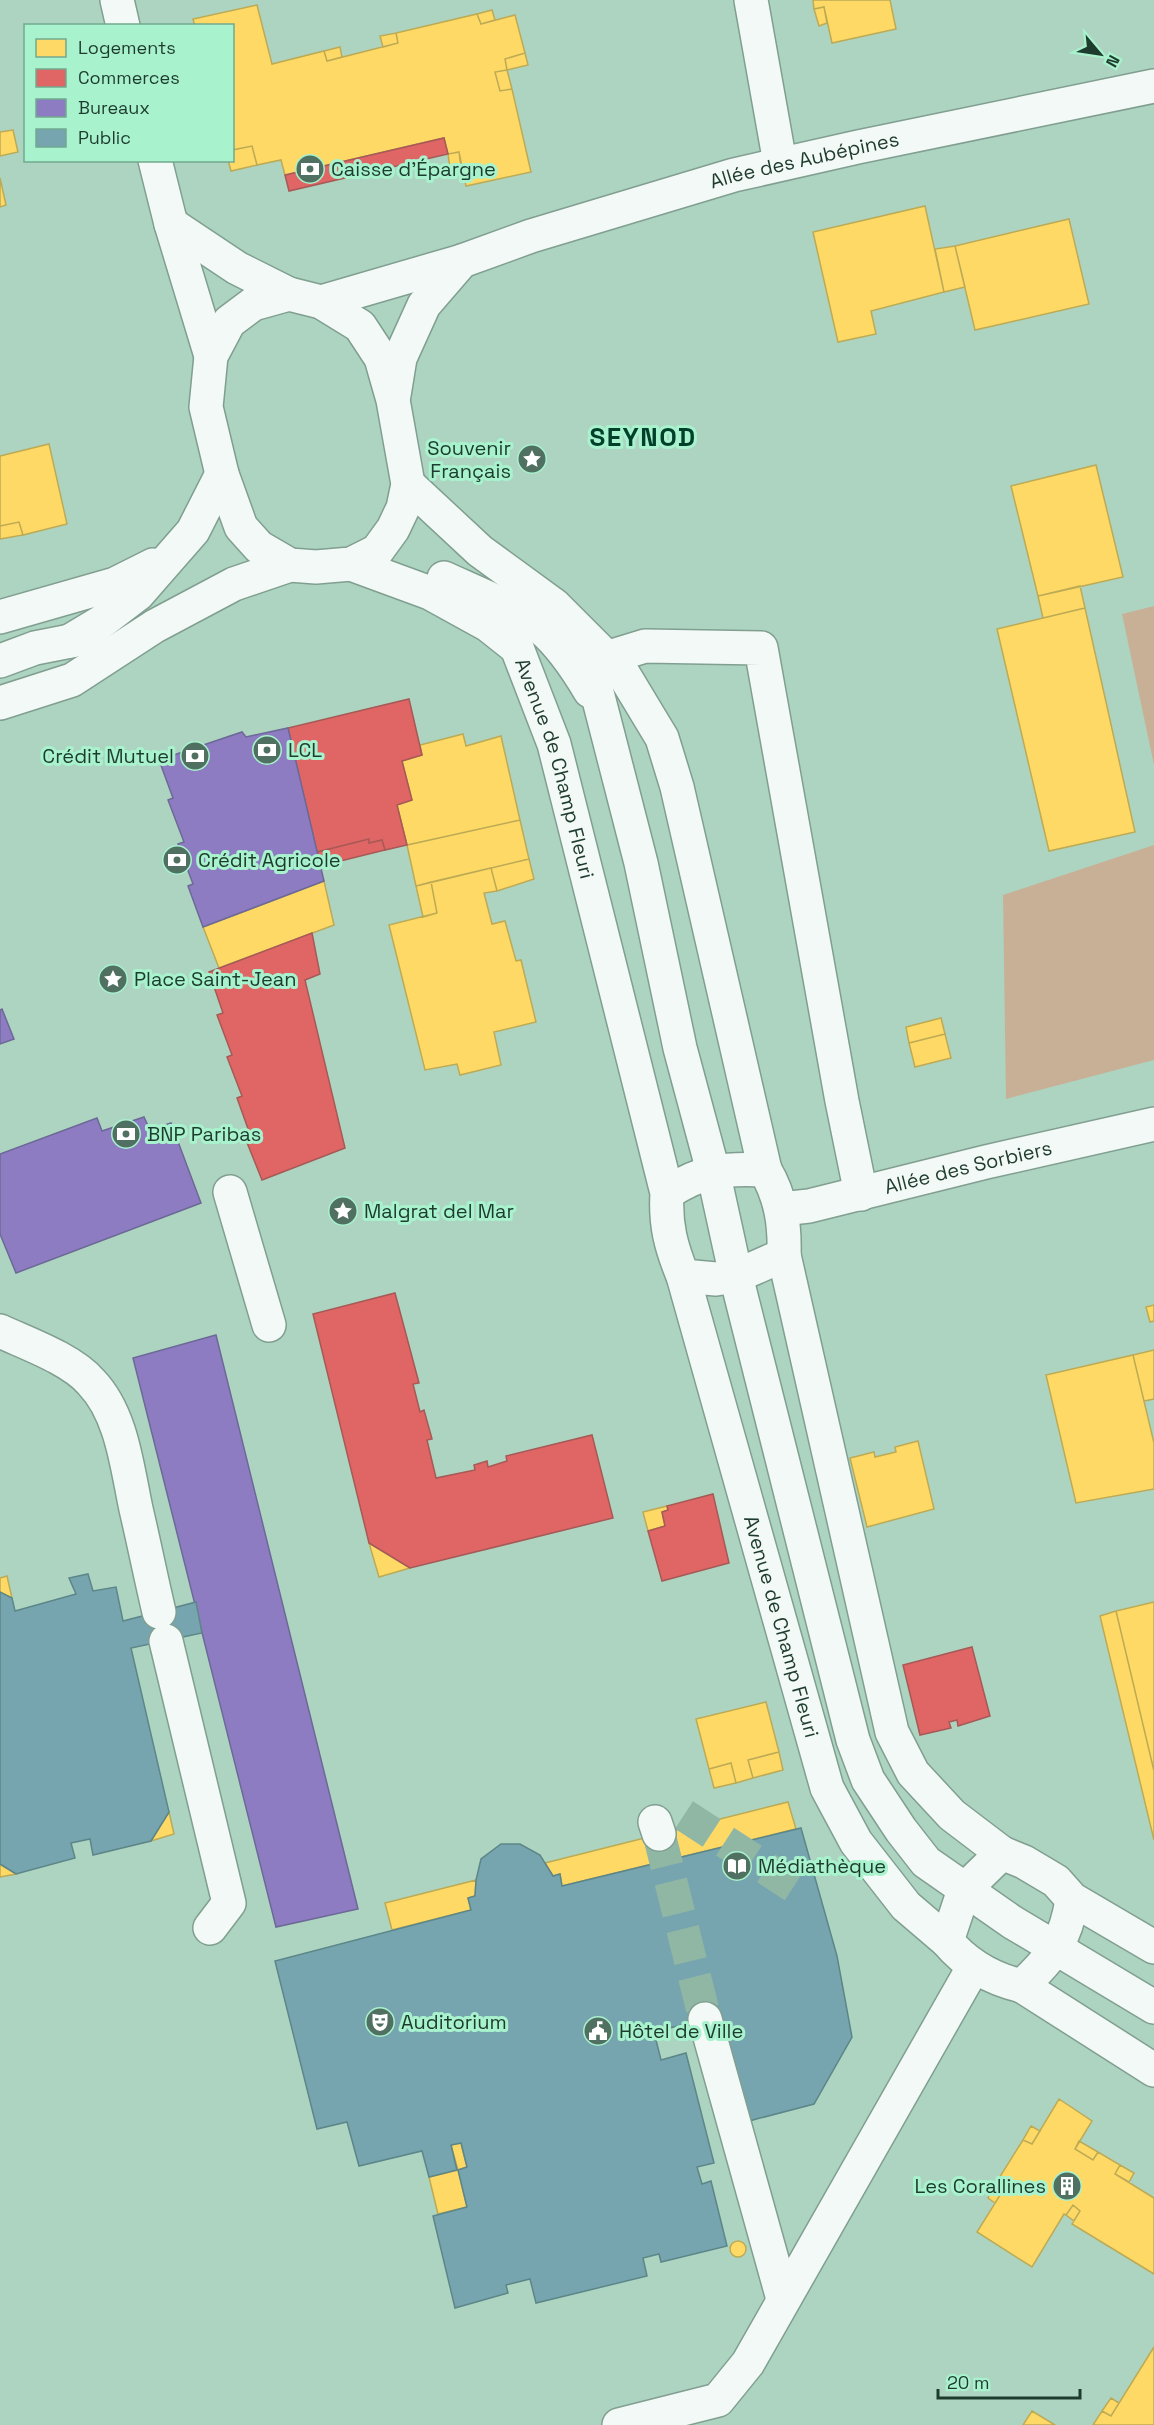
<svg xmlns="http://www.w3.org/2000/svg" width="1154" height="2425" viewBox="0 0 1154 2425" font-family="'Space Grotesk',sans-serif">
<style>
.green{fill:#c8b096}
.homes{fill:#ffd966;stroke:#bcaa55;stroke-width:1.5}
.shops{fill:#e06666;stroke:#a65955;stroke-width:1.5}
.offices{fill:#8e7cc3;stroke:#6c6996;stroke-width:1.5}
.public{fill:#76a5af;stroke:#5c8688;stroke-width:1.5}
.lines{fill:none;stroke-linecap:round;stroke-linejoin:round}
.minor-tunnel{stroke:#90b6a4;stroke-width:33;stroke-dasharray:33 16;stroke-linecap:butt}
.minor-casing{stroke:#809f91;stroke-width:36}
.minor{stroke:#f3f9f6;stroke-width:33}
.labels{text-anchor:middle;stroke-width:6;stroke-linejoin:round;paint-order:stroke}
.street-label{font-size:20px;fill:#1e3c2e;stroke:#a9f2ce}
.poi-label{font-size:20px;fill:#1e3c2e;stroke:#a9f2ce;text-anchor:start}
.district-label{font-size:26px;font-weight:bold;letter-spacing:1.5px;fill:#003f29;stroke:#a9f2ce}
</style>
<rect width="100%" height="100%" fill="#add4c1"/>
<!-- green -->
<path class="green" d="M1154,606v159l-32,-151z
M1154,845v215l-148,39 -3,-204z"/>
<!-- homes -->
<path class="homes" d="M813,0h77l6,29 -64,14 -8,-36 -10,2z
M257,5l15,59 52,-13 3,10 71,-18 -2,-10 81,-19 4,10 34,-9 10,38 -20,6 2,11 -12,2 5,19 12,-2 19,83 -65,14 -7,-34 -11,2 -4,-16 -159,37 -4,-15 -24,5 -5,-19 -20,4v-124h-37l-2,-7z
M824,7l3,16 -8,3 -5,-17z
M492,10l3,10 -14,4 -4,-10z
M396,33l2,10 -15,4 -3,-11z
M340,47l2,10 -15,4 -3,-10z
M525,53l3,12 -21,5 -2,-11z
M507,70l5,19 -12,2 -5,-19z
M13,130l5,22 -18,4v-24z
M252,146l5,19 -26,6 -3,-11h4v-10z
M459,152l2,15 -11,1 -2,-14z
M0,178l6,27 -6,2z
M925,206l19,86 -73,19 5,23 -38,8 -25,-110z
M1069,219l20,85 -114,26 -20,-84z
M955,246l10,41 -21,5 -9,-43z
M49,444l18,80 -44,11 -4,-13 -19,4v-70z
M1096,465l27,112 -85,19 -27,-110z
M19,522l4,13 -23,4v-13z
M1080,586l5,22 -42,10 -5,-22z
M1085,608l50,224 -86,19 -52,-222z
M463,734l3,12 35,-10 19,84 -113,25 -10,-40 15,-5 -10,-39 20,-6 -2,-10z
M520,820l9,39 -113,27 -9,-41z
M529,859l5,20 -37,12 -6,-23z
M491,868l6,23 -13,2 8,31 13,-3 11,40 5,-1 15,62 -42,10 7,33 -41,10 -3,-11 -32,6 -36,-145 48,-12 -6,-31z
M324,881l10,44 -115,43 -16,-41z
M431,882l6,31 -14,4 -7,-31z
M941,1018l4,16 -36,9 -3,-16z
M945,1034l6,24 -36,9 -6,-24z
M1154,1305v16l-4,1 -4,-15z
M1154,1350v49l-10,2 -11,-46z
M1133,1355l21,88v46l-78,14 -30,-128z
M918,1441l16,68 -67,18 -17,-69 24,-6 1,5 21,-5 -1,-5z
M667,1506l1,4 -6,2 3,14 -17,5 -5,-19z
M369,1543l41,25 -31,9z
M7,1576l5,22 -12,-6v-14z
M1154,1602v169l-38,-160z
M1116,1611l38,160v69l-54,-224z
M766,1702l13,50 -31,8 5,18 -17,5 -5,-20 -22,6 -13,-50z
M779,1752l4,18 -30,8 -5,-18z
M731,1763l5,20 -22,5 -5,-19z
M788,1802l8,27 -234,57 -2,-12 -7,2 -8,-13z
M169,1812l5,22 -23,7z
M0,1864l16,10 -16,3z
M476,1880l-1,16 -7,2 3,12 -79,20 -7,-27z
M1059,2099l33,22 -17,28 18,11 5,-8 22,13 -5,9 39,24v76l-82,-50 8,-13 -7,-6 -7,10 -2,-1 -32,53 -55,-35 27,-43 -8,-6 27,-43 9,4z
M1031,2126l9,5 -8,13 -9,-4z
M1079,2141l19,11 -5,8 -18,-11z
M461,2143l6,24 -9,3 -7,-25z
M1120,2165l14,8 -5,9 -14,-8z
M458,2170l9,37 -29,7 -9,-37z
M996,2183l8,6 -9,14 -7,-5z
M1073,2205l7,6 -6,10 -8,-6z
M730 2249a8 8 0 1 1 16 0a8 8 0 1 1-16 0Z
M1154,2347v78h-61l9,-14 9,5z
M1111,2398l8,5 -8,13 -9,-5z
M1032,2411l23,14h-32z"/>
<!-- shops -->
<path class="shops" d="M444,138l4,16 -159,37 -4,-16z
M409,699l13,56 -20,6 10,39 -15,5 10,40 -22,5 -3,-10 -13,3v-4l-52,13 -29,-124z
M369,839v4l13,-3 3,10 -65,16 -3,-14z
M312,933l8,41 -15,6 40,168 -83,32 -16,-40 5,-3 -14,-39 5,-2 -15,-39 5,-2 -15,-40 6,-2 -14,-41z
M395,1293l24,90 -6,1 7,28 4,-2 8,29 -5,1 9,38 39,-8 -1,-5 13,-4 1,6 19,-6 -1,-5 86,-21 21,83 -203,50 -41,-25 -56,-229z
M713,1494l16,69 -67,18 -14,-50 17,-5 -3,-14 6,-2 -1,-4z
M972,1647l18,69 -32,10 -1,-6 -8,2 2,6 -31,7 -17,-70z"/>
<!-- offices -->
<path class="offices" d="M288,728l36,153 -121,46 -15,-41 5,-2 -15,-40 6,-2 -16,-42 5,-2 -14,-38 83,-28 4,5z
M2,1009l12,30 -14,5v-34z
M144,1117l6,13 21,-7 30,80 -185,70 -16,-39v-80l97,-36 5,13z
M216,1335l142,574 -82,18 -143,-569z"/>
<!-- public -->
<path class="public" d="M88,1574l5,17 23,-4 7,34 73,-19 6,31 -71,15 38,164 -18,29 -58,14 -3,-16 -19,4 4,15 -59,16 -16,-10v-272l12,6 3,13 61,-17 -7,-16z
M801,1828l36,128 15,81 -38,67 -65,17 -28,-106 -67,17 7,28 25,-7 28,110 -17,4 5,17 9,-3 16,65 -66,16 -2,-8 -16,4 4,18 -111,27 -6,-24 -24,6 2,8 -53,15 -22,-92 34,-9 -9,-37 9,-3 -6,-24 -10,2 6,25 -28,7 -7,-26 -63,15 -12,-44 -30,7 -42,-168 196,-51 -3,-12 7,-2 1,-16 5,-21 20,-15h19l20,11 13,21 7,-2 2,12z"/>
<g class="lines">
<!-- minor-tunnel -->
<path class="minor-tunnel" d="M684,1815l120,78
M659,1834l46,185"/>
<!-- minor casing -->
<g class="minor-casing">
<g id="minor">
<path d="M117,0l6,26"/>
<path d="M751,0l29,163"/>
<path d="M155,160l16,64 40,132"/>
<path d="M171,224l66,44 52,26"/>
<path d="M289,294l32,8 39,24 21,32 12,42 15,84 -5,24 -10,21 -16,22 -26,13 -35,3 -26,-2 -31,-18 -18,-20 -19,-53 -16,-67 5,-51 18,-34 24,-18z"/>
<path id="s1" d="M321,302l141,-41 69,-25 203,-61 124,-28 296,-61"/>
<path d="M394,395l6,-37 24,-53 38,-44"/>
<path d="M408,484l72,67 74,54 70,70 38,63 15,49 88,383"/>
<path id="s2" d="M351,564l79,29 58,32 29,23 37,96 113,449c-2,32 4,54 16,83l33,3 20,-3 48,-21c1,-31 -3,-58 -19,-85 -41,-2 -63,0 -98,23"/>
<path d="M444,578c28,13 74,31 97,50 19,16 36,41 49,63"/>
<path d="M0,617l115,-33 38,-19"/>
<path d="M582,634l59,229 39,185 33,123 23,105 117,464 15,40 33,50 25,32 86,60 142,85"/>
<path d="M70,641l30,-18 38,-29 55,-63 29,-57"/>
<path d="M606,658l39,-12 116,2 81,453 19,93"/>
<path d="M0,661l35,-13 56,-11"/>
<path d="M0,703l72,-23 83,-54 79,-42 56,-19"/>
<path d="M230,1192l39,133"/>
<path id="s3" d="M781,1209l28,-3 177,-44 168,-38"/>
<path d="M784,1255l108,477 21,41 39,42 50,38"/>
<path id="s4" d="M683,1276l144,512 29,54 50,64 41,35"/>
<path d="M0,1331c28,13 71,28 91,51 31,32 36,85 45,127 8,34 15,69 23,103"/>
<path d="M166,1641l63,262 -19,25"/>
<path d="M655,1822l4,12"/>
<path d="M1072,1899c-6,42 -20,58 -50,87 -30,-7 -55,-21 -75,-45l17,-51 38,-37 22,9 32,19 16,18 82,48"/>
<path d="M1022,1986l132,84"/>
<path d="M705,2019l78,280"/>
<path d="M619,2425l99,-25 30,-37 226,-397"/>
</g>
</g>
<!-- minor -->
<use href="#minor" class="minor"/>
</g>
<!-- icons -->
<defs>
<g id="bank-disc" transform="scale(1.5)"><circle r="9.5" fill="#507161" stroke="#a9f2ce"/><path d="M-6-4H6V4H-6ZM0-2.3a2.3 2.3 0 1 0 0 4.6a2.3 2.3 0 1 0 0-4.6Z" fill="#fff"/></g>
<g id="sight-disc" transform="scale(1.5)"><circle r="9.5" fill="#507161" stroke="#a9f2ce"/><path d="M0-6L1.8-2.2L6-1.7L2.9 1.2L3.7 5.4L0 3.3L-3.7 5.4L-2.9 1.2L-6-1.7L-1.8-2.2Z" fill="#fff"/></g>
<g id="library-disc" transform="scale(1.5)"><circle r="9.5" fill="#507161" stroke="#a9f2ce"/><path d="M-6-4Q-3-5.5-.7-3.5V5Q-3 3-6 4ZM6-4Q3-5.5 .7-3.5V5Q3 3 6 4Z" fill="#fff"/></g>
<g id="theatre-disc" transform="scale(1.5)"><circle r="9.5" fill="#507161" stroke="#a9f2ce"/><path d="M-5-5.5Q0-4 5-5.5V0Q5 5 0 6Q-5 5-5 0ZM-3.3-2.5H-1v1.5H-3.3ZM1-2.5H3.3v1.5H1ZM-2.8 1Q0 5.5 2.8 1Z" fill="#fff"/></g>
<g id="civic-disc" transform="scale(1.5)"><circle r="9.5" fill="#507161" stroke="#a9f2ce"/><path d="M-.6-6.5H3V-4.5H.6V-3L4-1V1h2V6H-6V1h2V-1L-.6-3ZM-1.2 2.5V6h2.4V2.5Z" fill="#fff"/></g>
<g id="building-disc" transform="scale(1.5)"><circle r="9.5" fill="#507161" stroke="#a9f2ce"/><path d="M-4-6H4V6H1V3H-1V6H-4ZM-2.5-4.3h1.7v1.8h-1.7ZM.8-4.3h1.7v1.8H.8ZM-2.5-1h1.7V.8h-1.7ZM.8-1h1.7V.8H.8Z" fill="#fff"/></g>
</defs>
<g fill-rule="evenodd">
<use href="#bank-disc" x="310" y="169"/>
<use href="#sight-disc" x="532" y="459"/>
<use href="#bank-disc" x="267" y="750"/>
<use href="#bank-disc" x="195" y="756"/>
<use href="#bank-disc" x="177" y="860"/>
<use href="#sight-disc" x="113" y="979"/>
<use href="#bank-disc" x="126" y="1134"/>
<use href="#sight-disc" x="343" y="1211"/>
<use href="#library-disc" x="737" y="1866"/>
<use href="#theatre-disc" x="380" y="2022"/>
<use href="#civic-disc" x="598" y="2031"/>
<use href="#building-disc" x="1067" y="2186"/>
</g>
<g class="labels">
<!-- street labels -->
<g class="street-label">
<text dy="7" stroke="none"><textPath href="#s1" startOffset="504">Allée des Aubépines</textPath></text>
<text dy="7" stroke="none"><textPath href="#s2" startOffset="314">Avenue de Champ Fleuri</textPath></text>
<text dy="7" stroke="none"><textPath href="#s3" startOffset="192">Allée des Sorbiers</textPath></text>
<text dy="7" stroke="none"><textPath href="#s4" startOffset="364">Avenue de Champ Fleuri</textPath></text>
</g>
<!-- poi labels -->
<g class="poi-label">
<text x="331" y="176">Caisse d'Épargne</text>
<text x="511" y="455" text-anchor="end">Souvenir<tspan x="511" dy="23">Français</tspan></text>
<text x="288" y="757">LCL</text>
<text x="174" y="763" text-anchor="end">Crédit Mutuel</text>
<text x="198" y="867">Crédit Agricole</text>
<text x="134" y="986">Place Saint-Jean</text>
<text x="147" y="1141">BNP Paribas</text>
<text x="364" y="1218">Malgrat del Mar</text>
<text x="758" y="1873">Médiathèque</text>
<text x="401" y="2029">Auditorium</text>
<text x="619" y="2038">Hôtel de Ville</text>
<text x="1046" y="2193" text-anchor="end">Les Corallines</text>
</g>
<!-- district labels -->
<g class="district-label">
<text x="643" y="446">SEYNOD</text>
</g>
</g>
<!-- legend -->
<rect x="24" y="24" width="210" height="138" fill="#a9f2ce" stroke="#71a98e" stroke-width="1.5"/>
<rect x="36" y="39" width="30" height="18" fill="#ffd966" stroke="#71a98e" stroke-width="1.5"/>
<text x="78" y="54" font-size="18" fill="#1e3c2e">Logements</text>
<rect x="36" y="69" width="30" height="18" fill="#e06666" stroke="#71a98e" stroke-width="1.5"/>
<text x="78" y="84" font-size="18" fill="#1e3c2e">Commerces</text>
<rect x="36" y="99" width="30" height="18" fill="#8e7cc3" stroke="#71a98e" stroke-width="1.5"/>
<text x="78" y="114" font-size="18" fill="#1e3c2e">Bureaux</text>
<rect x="36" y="129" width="30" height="18" fill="#76a5af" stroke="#71a98e" stroke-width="1.5"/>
<text x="78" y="144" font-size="18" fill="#1e3c2e">Public</text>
<!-- north arrow -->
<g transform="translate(1100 54) rotate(119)" stroke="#a9f2ce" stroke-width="4.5" paint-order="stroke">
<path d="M0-4.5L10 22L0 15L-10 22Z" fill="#1e3c2e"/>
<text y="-9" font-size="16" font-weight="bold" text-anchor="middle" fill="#1e3c2e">N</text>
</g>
<!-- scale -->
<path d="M938 2389v9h142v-9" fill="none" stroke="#1e3c2e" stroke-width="3"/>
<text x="947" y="2389" font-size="18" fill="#1e3c2e" stroke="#a9f2ce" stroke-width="4.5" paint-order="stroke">20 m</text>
</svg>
